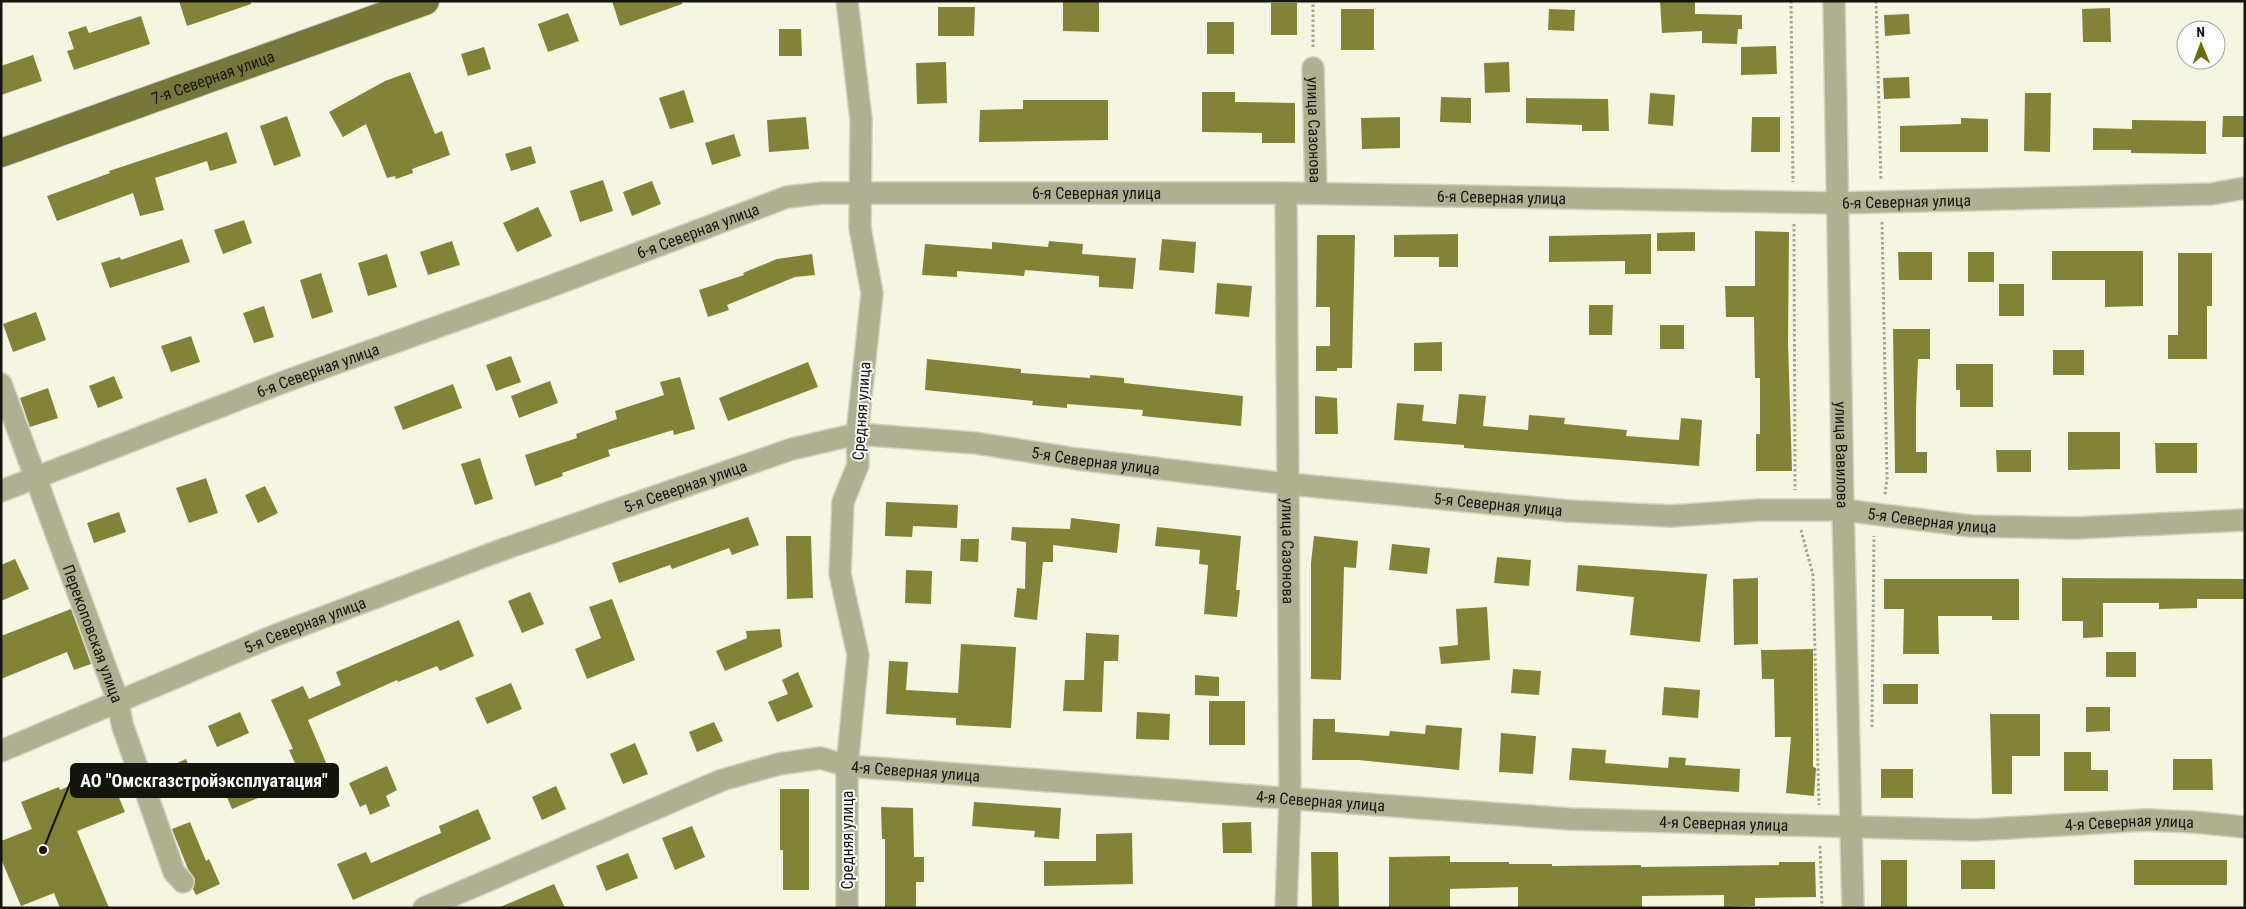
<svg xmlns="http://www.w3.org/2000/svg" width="2246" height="909" viewBox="0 0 2246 909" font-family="'Roboto Condensed',sans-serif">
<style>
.building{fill:#838338}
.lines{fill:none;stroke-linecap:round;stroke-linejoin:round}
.minor-casing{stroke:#d1d2bf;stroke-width:24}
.major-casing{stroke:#d1d2bf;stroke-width:30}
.path{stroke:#a2a392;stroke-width:3;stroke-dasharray:2.5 2.5;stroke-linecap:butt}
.minor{stroke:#afb090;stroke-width:21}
.major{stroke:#767739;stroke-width:28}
.labels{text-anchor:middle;stroke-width:4;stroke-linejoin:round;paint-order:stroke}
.street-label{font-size:16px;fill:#14150d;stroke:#fff}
.leader{fill:none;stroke:#14150d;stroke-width:2}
.callout-dot{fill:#14150d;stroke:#fff;stroke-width:2}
.callout{fill:#14150d;stroke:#14150d;stroke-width:2}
.callout-label{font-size:18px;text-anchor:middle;font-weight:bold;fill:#fff}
</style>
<rect width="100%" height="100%" fill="#f5f6e1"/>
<!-- building -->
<path class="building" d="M179,1h72v3l-64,22z
M612,1h70v3l-62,22z
M1660,1h35v13l47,1v14h-4l-1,15 -35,-1v-12l-40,2z
M1063,2h36v30l-36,-1z
M1271,3h26v32h-26z
M938,7h37l-1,29h-36z
M2110,8l1,34h-28l-1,-33z
M1341,9h33v41h-33z
M1549,9l26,1 -1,21 -26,-1z
M568,13l11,28 -31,11 -10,-28z
M1909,14l1,20 -25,2 -1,-21z
M141,16l9,28 -76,26 -7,-19 7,-2 -6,-17 18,-6 3,7z
M1207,22h27v32h-27z
M779,29h22l1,27h-23z
M1776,46l1,28 -36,1v-28z
M484,47l7,22 -23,7 -7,-22z
M33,55l9,26 -41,14v-29z
M946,62l1,41 -30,1 -1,-41z
M1509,62l1,30 -25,1 -1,-30z
M410,72l25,62 7,-3 8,24 -38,14 1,4 -17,6 -1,-3 -8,2 -21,-54 -23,13 -14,-25 56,-31z
M1909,77l1,21 -26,1 -1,-21z
M684,90l10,32 -24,7 -11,-31z
M1202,92h33v10l60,1v40h-33v-10l-60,-1z
M1650,93l25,2 -2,31 -25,-2z
M2025,93h26l-1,59 -26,-1z
M1441,97l30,1v25l-31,-1z
M1526,98l82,1 1,32h-27v-6l-56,-2z
M1023,100h85v40l-129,2 1,-32 43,-1z
M287,116l14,40 -27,10 -14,-40z
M2223,116h22v21h-23z
M806,117l3,32 -40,3 -2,-32z
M1400,117v31l-38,1 -1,-31z
M1752,117h28v35h-29z
M1961,118l27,1v33h-88v-26l61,-2z
M2132,120l74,1v33l-75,-1v-3h-38v-22l39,1z
M227,132l10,31 -27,8 -3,-10 -52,17 9,32 -24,6 -7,-23 -76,28 -10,-25 63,-23 -1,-2z
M734,134l7,22 -29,9 -7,-22z
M531,146l5,17 -25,8 -6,-17z
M603,180l10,31 -33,11 -10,-31z
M652,181l9,23 -29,12 -9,-24z
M538,207l14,29 -35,16 -14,-29z
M244,220l8,23 -29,11 -9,-24z
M1755,231l34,1 -1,111 4,128h-36v-37h4v-56h-5l-1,-61h-28l-1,-31h30z
M1695,232v19h-38v-18z
M1458,234v33h-19v-10h-45v-22z
M1651,234v40h-26v-13l-76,1v-26z
M1317,235h38l-3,133h-15v3h-21v-25h14v-39h-14z
M182,239l8,23 -80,26 -9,-25 19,-6 1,3z
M1162,239l34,3 -2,31 -35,-3z
M452,241l8,24 -32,10 -8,-23z
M1049,241l34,3 -1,10 54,4 -3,31 -34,-2v-11l-74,-6 -1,6 -67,-5v6l-35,-2 3,-31 67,5v-7l56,5z
M2052,251h91v55l-38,1v-27h-53z
M1898,252h34v28h-33z
M1968,252h26v30h-26z
M2178,253h34v53h-5v53h-39v-24h10z
M387,254l10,33 -29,9 -10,-33z
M812,254l3,21 -20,2 -68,28 2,5 -21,7 -9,-27 45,-15 -1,-2 34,-14z
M321,273l12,39 -21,7 -12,-39z
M1217,283l35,3 -3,31 -34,-3z
M1999,284h25v32h-25z
M1589,305h24l-1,30h-23z
M264,306l10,31 -20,6 -11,-30z
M36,312l10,28 -33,12 -10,-28z
M1660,325h24v24h-24z
M1893,329h37v30h-12l-2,50v43h11v21h-32z
M191,336l9,26 -29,10 -10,-26z
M1442,342v29h-28v-28z
M2053,350h31v25h-31z
M511,356l10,26 -25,9 -10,-26z
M927,359l94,10v4l69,5v-3l34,3v5l119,13 -2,30 -99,-10 1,-6 -76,-6v4l-35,-3 1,-4 -108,-11z
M808,362l10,25 -90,34 -9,-23z
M1956,364h37v43h-33v-17h-4z
M114,376l9,22 -25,10 -9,-22z
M680,377l15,52 -21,6 -1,-5 -65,20 2,6 -48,17 1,3 -28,10 -10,-31 52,-17 -1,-4 41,-15 -2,-8 49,-16 -4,-13z
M550,381l8,22 -39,15 -8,-22z
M453,384l9,24 -59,22 -9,-23z
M48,388l10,30 -28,9 -10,-29z
M1459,394l27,2 -3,30 45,4 1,-15 36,3 -1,6 63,6 -1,6 53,4 2,-22 21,2 -3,46 -235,-18v-3l-70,-5 3,-37 27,2 -2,16 34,3z
M1315,396l22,2 1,36h-23z
M2068,432h52v37l-52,1z
M2155,443h42v30h-41z
M1996,450h35v22h-34z
M480,458l13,41 -18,6 -14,-41z
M206,478l12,35 -29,10 -13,-35z
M265,486l13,27 -20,10 -13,-28z
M886,502l72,3 -1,23 -44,-2 -1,11 -27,-1z
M119,512l7,20 -32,11 -7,-20z
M748,517l11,28 -27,10 -3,-7 -57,21 -2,-4 -51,18 -7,-20z
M1071,518l49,6 -3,29 -64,-8v17h-10l-6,58 -23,-3 3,-29 8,1 1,-47 -15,-2 1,-13 58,2z
M1157,527l84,9 -5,54h4l-3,27 -33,-3 4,-49 -9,-1 1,-14 -45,-4z
M786,536h25l2,62 -26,1z
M1314,536l44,5 -2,27 -12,-1 -3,113 -30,-1v-116z
M961,539h18l-1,23 -18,-1z
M1392,544l38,4 -3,26 -38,-4z
M1497,557l34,3 -2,26 -35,-3z
M15,559l14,30 -28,12v-36z
M1578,565l129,9 -7,68 -70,-7 4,-38 -58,-6z
M906,570l26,1 -1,33 -26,-1z
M1758,578v66l-24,1 -1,-66z
M2062,578l183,1v20h-48v9l-38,1v-6h-56v34l-20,1v-17h-21z
M1884,579h135v41h-27v-4h-54l1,38h-36l1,-45h-20z
M530,592l14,32 -22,9 -14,-32z
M612,599l23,61 -48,19 -12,-30 26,-11 -12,-31z
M1487,607l3,53 -49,4 -2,-17 19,-2 -2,-36z
M71,609l20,55 -17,6 -7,-18 -66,27v-43z
M459,620l15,36 -34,15 -3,-5 -39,16 -1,-2 -89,40 22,52 -26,11 -15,-33 4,-1 -22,-49 32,-14 6,13 32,-14 -5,-13z
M780,629l2,18 -57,24 -9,-20 31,-13 -1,-7z
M1086,633l33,2 -1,26h-14l-2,51 -39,-1 2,-31h19z
M961,644l55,3 -5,81 -55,-3v-7l-70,-4 3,-53 19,1 -2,28 52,3z
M1813,649v118l3,1 -2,28 -28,-3 5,-56h-16l-1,-58h-12l-1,-29z
M2106,652h30v25h-30z
M1513,669l28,2 -2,24 -28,-2z
M798,672l15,35 -36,15 -9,-20 20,-8 -6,-14z
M1195,675l24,2v19l-24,-1z
M511,683l11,26 -35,15 -12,-26z
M1883,684h35v20h-35z
M1664,687l36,3 -2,28 -36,-3z
M1209,701h36v44h-36z
M2086,707h24v24l-24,1z
M240,712l9,21 -32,14 -9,-21z
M1137,712l33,2 -1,26 -33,-1z
M1990,714h50v42h-28v38h-20z
M1313,719h22v13l54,4 1,-5 35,3 1,-9 36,3 -3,42 -101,-10h-46z
M714,722l9,19 -26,11 -8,-20z
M1501,733l35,3 -3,38 -34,-2z
M635,743l13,31 -25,10 -13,-30z
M1572,748l34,2 -1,13 63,5 1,-11 17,1 -1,7 55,4 -1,23 -170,-12z
M2064,752h27v18h17v21h-44z
M186,759l7,18 -25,11 -8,-17z
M2173,759h39l1,31h-40z
M387,766l10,24 -11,6 4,10 -20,9 -4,-11 -6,3 -11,-24z
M107,769l18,43 -48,19 32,77h-49l-6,-15 -33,13 -20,-47v-18l31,-12 -11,-27 38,-15 1,3z
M1881,769h32v29h-32z
M249,777l9,21 -26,11 -9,-21z
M556,786l10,23 -24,11 -10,-23z
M780,789h29v101h-26v-40h-3z
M974,802l87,6 -2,31 -25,-2 1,-6 -63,-5z
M881,807l32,1 1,49h10v25h-8v26h-31v-69h-3z
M478,809l13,30 -138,61 -16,-36 29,-12 5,11 70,-30 -2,-7z
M190,822l16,39 3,-2 11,25 -24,11 -3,-6 2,-10 -7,-10 -16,-40z
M1251,822l1,31h-29l-1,-30z
M692,826l13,31 -30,13 -13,-32z
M1132,833l1,51 -89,2v-25h52v-27z
M1311,852h27l1,56h-27z
M628,853l10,25 -32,13 -10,-25z
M1450,856v6h59v2h43v2l89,-1v2l138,-2v-3h36l1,35 -61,1v8l-31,1v-12l-82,1v12h-124v-21l-68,2v19h-61v-51z
M1881,860h26v48h-26z
M1961,860h34v29h-34z
M2134,860h93v25h-93z
M554,884l11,24h-67z"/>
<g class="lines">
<!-- minor casing -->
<g class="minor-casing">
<g id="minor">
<path d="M847,1l14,118 -1,109 12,65 -15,141 1,31 -15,37 -3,72 18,81 -11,111v142"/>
<path id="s1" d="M1834,1l9,509 10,398"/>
<path id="s2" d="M1313,68l3,125"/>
<path id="s3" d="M1286,193l4,607 -4,108"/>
<path id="s4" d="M1,384l117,317 4,23 52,148 9,10"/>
<path id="s5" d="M1,491l288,-111 257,-92 241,-91 35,-4h464l551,10 374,-9 34,-6"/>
<path id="s6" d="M1,751l275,-116 228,-86 288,-100 65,-15 118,9 102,16 212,25 280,27 102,5 88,-6h84l128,16 104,2 170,-8"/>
<path id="s7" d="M424,908l298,-128 57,-16 42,-6 26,8 723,53 404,11 172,-10 48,2 51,5"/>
</g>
</g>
<!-- major casing -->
<g class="major-casing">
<g id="major">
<path id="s8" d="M1,153l424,-152"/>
</g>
</g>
<!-- path -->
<path class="path" d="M1791,1l2,181
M1876,1l5,179
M1313,47v-46
M1882,222l5,256 -2,17
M1794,224l1,266
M1801,530l12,45 6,230
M1872,727l2,-191
M1820,846l2,62"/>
<!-- minor -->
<use href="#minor" class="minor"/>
<!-- major -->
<use href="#major" class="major"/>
</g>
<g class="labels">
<!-- street labels -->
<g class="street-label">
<text dy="6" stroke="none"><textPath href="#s8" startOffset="225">7-я Северная улица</textPath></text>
<text dy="6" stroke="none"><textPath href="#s2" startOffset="62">улица Сазонова</textPath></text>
<text dy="6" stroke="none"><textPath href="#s5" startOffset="1149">6-я Северная улица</textPath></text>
<text dy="6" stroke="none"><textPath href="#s5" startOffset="1554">6-я Северная улица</textPath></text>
<text dy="6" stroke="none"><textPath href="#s5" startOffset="1959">6-я Северная улица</textPath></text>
<text dy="6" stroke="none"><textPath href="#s5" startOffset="744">6-я Северная улица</textPath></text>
<text dy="6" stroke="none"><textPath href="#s5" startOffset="339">6-я Северная улица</textPath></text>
<text transform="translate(861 411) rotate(-86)" y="6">Средняя улица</text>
<text dy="6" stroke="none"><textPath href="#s1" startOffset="454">улица Вавилова</textPath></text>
<text dy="6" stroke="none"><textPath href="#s6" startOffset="1154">5-я Северная улица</textPath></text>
<text dy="6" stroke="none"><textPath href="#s6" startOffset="734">5-я Северная улица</textPath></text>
<text dy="6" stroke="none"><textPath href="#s6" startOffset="1559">5-я Северная улица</textPath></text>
<text dy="6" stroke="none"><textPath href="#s6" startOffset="1994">5-я Северная улица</textPath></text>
<text dy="6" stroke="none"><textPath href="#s3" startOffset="358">улица Сазонова</textPath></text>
<text dy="6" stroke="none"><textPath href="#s6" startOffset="329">5-я Северная улица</textPath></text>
<text dy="6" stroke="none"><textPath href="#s4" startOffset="266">Перекоповская улица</textPath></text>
<text dy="6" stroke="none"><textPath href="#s7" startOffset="522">4-я Северная улица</textPath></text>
<text dy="6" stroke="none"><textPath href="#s7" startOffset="928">4-я Северная улица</textPath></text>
<text dy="6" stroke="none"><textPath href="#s7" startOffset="1332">4-я Северная улица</textPath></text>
<text dy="6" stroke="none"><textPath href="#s7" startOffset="1738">4-я Северная улица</textPath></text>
<text transform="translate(847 840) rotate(-90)" y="6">Средняя улица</text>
</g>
</g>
<!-- callouts -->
<path class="leader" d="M43 850L71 781"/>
<circle class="callout-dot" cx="43" cy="850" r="5"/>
<rect class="callout" x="71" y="764" width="267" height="33" rx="5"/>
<g class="callout-label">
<text x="204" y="787">АО "Омскгазстройэксплуатация"</text>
</g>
<!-- border -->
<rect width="2246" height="909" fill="none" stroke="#14150d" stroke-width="5"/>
<!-- north arrow -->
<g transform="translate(2201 45) rotate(359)"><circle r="24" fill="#ffffff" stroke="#a1a19e"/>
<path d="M0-4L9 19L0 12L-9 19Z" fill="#6d6c0c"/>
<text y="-8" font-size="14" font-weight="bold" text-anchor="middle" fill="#14150d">N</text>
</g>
</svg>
